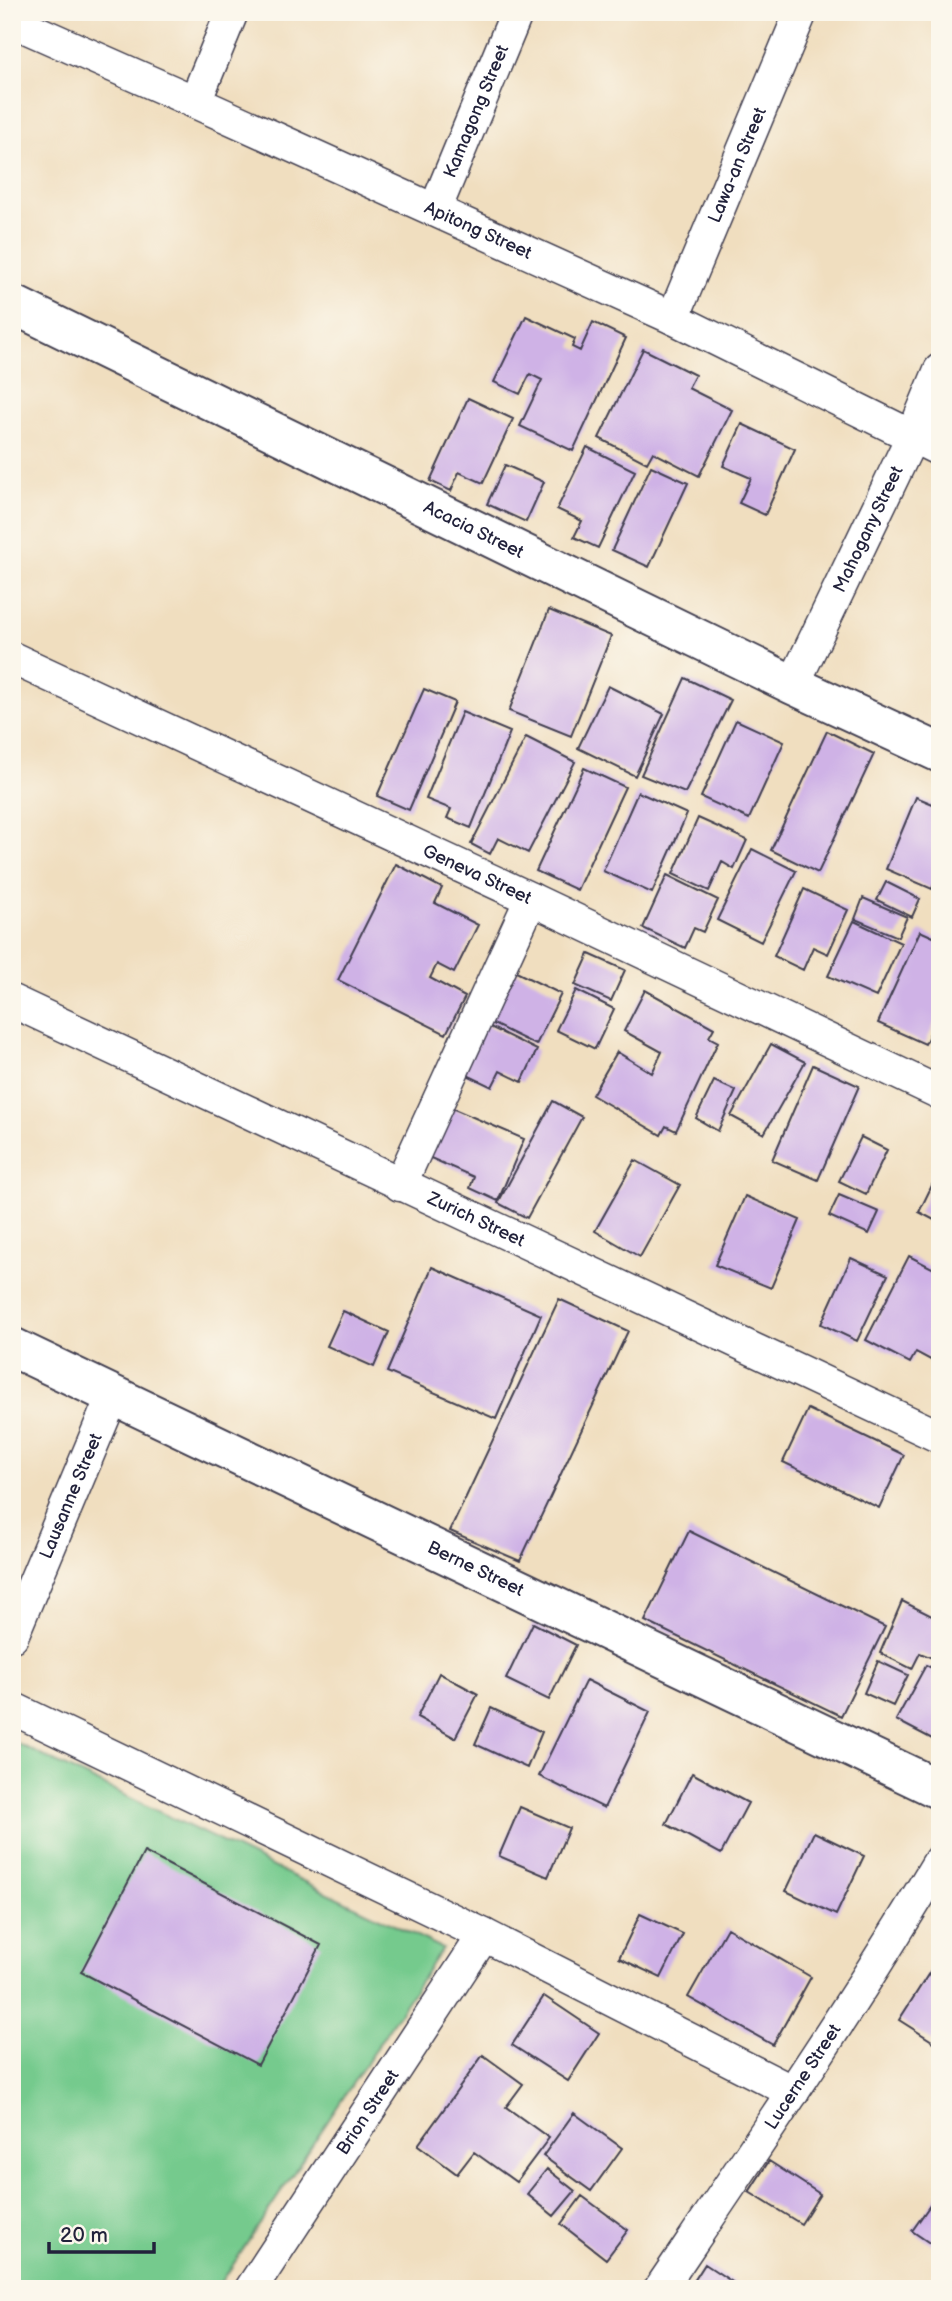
<svg xmlns="http://www.w3.org/2000/svg" width="952" height="2301" viewBox="0 0 952 2301" font-family="'Balsamiq Sans',sans-serif">
<style>
.green{fill:#75ca8d;stroke:#4c7664;stroke-width:2}
.building{fill:#cfb2e6}
.lines{fill:none;stroke-linecap:round;stroke-linejoin:round}
.minor-casing{stroke:#413e4f;stroke-width:35}
.tertiary-casing{stroke:#413e4f;stroke-width:42}
.minor{stroke:#fff;stroke-width:32}
.tertiary{stroke:#fff;stroke-width:38}
.labels{text-anchor:middle;stroke-width:5;stroke-linejoin:round;paint-order:stroke}
.street-label{font-size:18px;fill:#22223b;stroke:#fbf7ec}
</style>
<rect width="100%" height="100%" fill="#fbf7ec"/>
<filter id="ink" filterUnits="userSpaceOnUse"><feTurbulence type="fractalNoise" baseFrequency=".0143" numOctaves="2"/><feDisplacementMap in="SourceGraphic" scale="14" xChannelSelector="R" yChannelSelector="G"/><feConvolveMatrix kernelMatrix="1 2 1 2 8 2 1 2 1" color-interpolation-filters="sRGB"/></filter>
<filter id="wash" filterUnits="userSpaceOnUse"><feTurbulence type="fractalNoise" baseFrequency=".00686" numOctaves="4" result="noise"/><feDisplacementMap in="SourceGraphic" scale="28" xChannelSelector="R" yChannelSelector="G"/><feGaussianBlur stdDeviation="1.57" result="paint"/><feColorMatrix in="noise" values="0 0 0 0 0 0 0 0 0 0 0 0 0 0 0 0 0 1.4 0 .05"/><feComposite in="paint" operator="in"/></filter>
<g filter="url(#wash)">
<rect width="100%" height="100%" fill="#f0debf"/>
<!-- green -->
<path class="green" d="M12,1741l430,207 -225,341h-205z"/>
<g id="blocks">
<!-- building -->
<path class="building" d="M526,316l49,23 -3,8 8,4 13,-29 33,16 -53,113 -53,-25 22,-46 -12,-6 -10,20 -26,-12z
M643,349l52,26 -7,13 44,22 -33,66 -46,-24 -6,11 -48,-25z
M468,398l45,21 -30,64 -24,-11 -8,19 -21,-10z
M742,424l53,25 -30,66 -26,-12 12,-25 -28,-12z
M587,447l48,24 -37,77 -24,-11 8,-16 -25,-12z
M505,465l39,17 -18,40 -39,-18z
M651,466l37,17 -39,84 -37,-17z
M549,610l62,26 -40,100 -62,-25z
M685,678l46,22 -46,93 -44,-18z
M608,686l56,28 -29,62 -57,-28z
M424,689l31,13 -46,108 -32,-14z
M462,712l48,20 -39,96 -24,-10 4,-9 -25,-10z
M736,720l48,22 -35,77 -48,-22z
M827,731l47,23 -56,119 -47,-23z
M526,737l49,25 -47,91 -30,-15 -8,16 -19,-10z
M584,768l41,19 -48,103 -41,-19z
M638,792l49,22 -35,79 -49,-22z
M916,797l24,10v64l-8,18 -46,-20z
M698,818l49,22 -13,29 -12,-7 -13,29 -36,-17z
M752,849l44,22 -35,71 -44,-22z
M396,864l46,24 -7,15 43,22 -24,48 -17,-9 -7,14 35,19 -19,37 -108,-54z
M667,875l51,25 -15,32 -9,-4 -9,20 -42,-20z
M886,882l34,17 -8,18 -35,-17z
M804,889l44,21 -20,44 -15,-7 -10,23 -29,-14z
M863,898l44,19 -9,20 -43,-18z
M854,921l47,22 -25,54 -48,-21z
M920,931l20,9v72l-15,32 -47,-21z
M589,954l36,16 -14,31 -36,-16z
M512,970l49,24 -25,51 -49,-24z
M576,990l38,19 -19,40 -39,-19z
M645,990l69,38 -5,9 9,5 -42,89 -10,-5 -5,9 -69,-40 25,-43 35,21 10,-21 -38,-21z
M484,1024l53,26 -15,32 -22,-11 -8,16 -31,-15z
M771,1044l34,18 -41,72 -33,-18z
M813,1065l46,21 -41,94 -46,-20z
M714,1081l22,10 -18,40 -22,-13z
M553,1101l29,16 -55,101 -29,-15z
M447,1106l77,33 -26,62 -28,-13 4,-11 -48,-21z
M861,1137l26,13 -21,44 -27,-13z
M635,1160l45,25 -40,72 -45,-26z
M940,1169v54l-21,-11z
M839,1195l40,17 -10,22 -40,-18z
M745,1196l55,24 -29,68 -56,-23z
M909,1256l31,16v93l-24,-13 -6,11 -44,-23z
M851,1258l37,17 -31,66 -36,-17z
M432,1267l109,48 -45,104 -109,-47z
M559,1299l69,32 -108,230 -70,-30z
M343,1311l46,21 -15,35 -47,-21z
M808,1409l96,46 -25,53 -96,-46z
M689,1531l196,96 -44,89 -196,-95z
M902,1601l38,19v41l-20,-8 -8,16 -32,-16z
M533,1623l43,22 -27,55 -43,-21z
M878,1661l30,14 -15,31 -29,-13z
M926,1665l14,7v71l-44,-23z
M439,1673l39,21 -23,44 -38,-21z
M586,1680l64,32 -46,96 -65,-32z
M491,1708l51,24 -15,36 -52,-24z
M692,1773l56,30 -27,51 -55,-30z
M520,1807l49,21 -21,49 -49,-21z
M814,1832l50,24 -28,59 -50,-24z
M144,1852l177,93 -63,120 -177,-93z
M640,1914l43,20 -22,44 -42,-20z
M727,1928l84,49 -38,68 -85,-48z
M933,1967l7,5v74l-41,-26z
M544,1996l55,37 -31,48 -56,-36z
M483,2055l40,29 -17,23 43,31 -33,44 -42,-30 -17,22 -39,-29z
M574,2113l48,35 -31,43 -48,-35z
M769,2161l51,33 -19,30 -52,-32z
M547,2169l28,22 -21,25 -27,-22z
M940,2191v59l-28,-19z
M582,2196l46,34 -22,29 -45,-35z
M705,2264l38,25h-54z"/>
</g>
</g>
<g filter="url(#ink)">
<use href="#blocks" fill-opacity="0" stroke="#413e4f" stroke-width="2"/>
<g class="lines">
<!-- minor casing -->
<g class="minor-casing">
<g id="minor">
<path id="s1" d="M12,21l183,81 478,216 267,132"/>
<path d="M195,102l37,-90"/>
<path id="s2" d="M435,210l82,-198"/>
<path id="s3" d="M673,318l128,-306"/>
<path id="s4" d="M12,658l519,241 409,194"/>
<path id="s5" d="M793,685l119,-248 28,-67"/>
<path id="s6" d="M12,1001l928,436"/>
<path d="M400,1185l131,-286"/>
<path id="s7" d="M12,1636l101,-241"/>
<path d="M12,1708l472,227 309,157"/>
<path id="s8" d="M251,2289l233,-354"/>
<path id="s9" d="M660,2289c96,-142 192,-282 280,-429"/>
</g>
</g>
<!-- tertiary casing -->
<g class="tertiary-casing">
<g id="tertiary">
<path id="s10" d="M12,304l781,381 147,68"/>
<path id="s11" d="M12,1347l928,443"/>
</g>
</g>
<!-- minor -->
<use href="#minor" class="minor"/>
<!-- tertiary -->
<use href="#tertiary" class="tertiary"/>
</g>
</g>
<g class="labels">
<!-- street labels -->
<g class="street-label">
<text dy="6" stroke="none"><textPath href="#s2" startOffset="107">Kamagong Street</textPath></text>
<text dy="6" stroke="none"><textPath href="#s3" startOffset="166">Lawa-an Street</textPath></text>
<text dy="6" stroke="none"><textPath href="#s1" startOffset="511">Apitong Street</textPath></text>
<text dy="6" stroke="none"><textPath href="#s5" startOffset="173">Mahogany Street</textPath></text>
<text dy="6" stroke="none"><textPath href="#s10" startOffset="514">Acacia Street</textPath></text>
<text dy="6" stroke="none"><textPath href="#s4" startOffset="513">Geneva Street</textPath></text>
<text dy="6" stroke="none"><textPath href="#s6" startOffset="513">Zurich Street</textPath></text>
<text dy="6" stroke="none"><textPath href="#s7" startOffset="152">Lausanne Street</textPath></text>
<text dy="6" stroke="none"><textPath href="#s11" startOffset="514">Berne Street</textPath></text>
<text dy="6" stroke="none"><textPath href="#s9" startOffset="256">Lucerne Street</textPath></text>
<text dy="6" stroke="none"><textPath href="#s8" startOffset="212">Brion Street</textPath></text>
</g>
</g>
<!-- margin -->
<rect width="952" height="2301" fill="none" stroke="#fbf7ec" stroke-width="42"/>
<!-- scale -->
<path d="M49 2242v10h105v-10" fill="none" stroke="#22223b" stroke-width="3.5"/>
<text x="60" y="2242" font-size="21" fill="#22223b" stroke="#fbf7ec" stroke-width="5" paint-order="stroke">20 m</text>
</svg>
